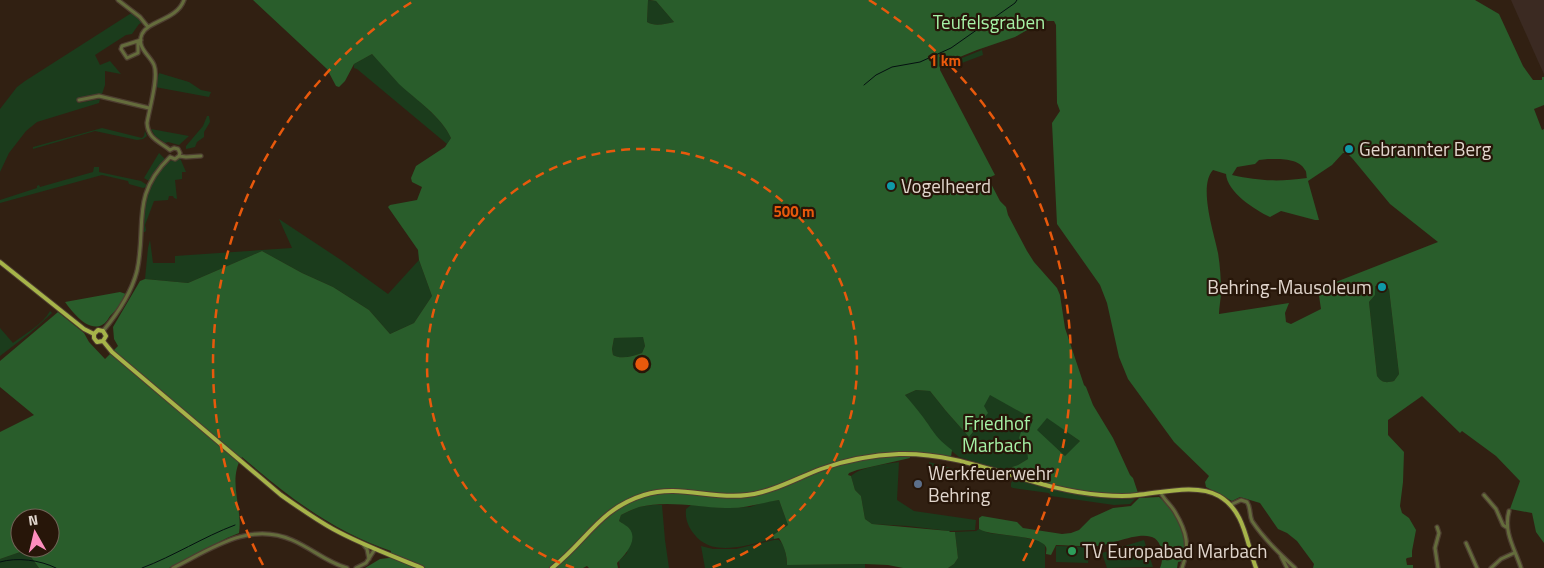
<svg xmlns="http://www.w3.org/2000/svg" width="1544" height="568" viewBox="0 0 1544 568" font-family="'Titillium Web',sans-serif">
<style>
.medical{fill:#3b2a22}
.green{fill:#1b3c1c}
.forest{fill:#295d2b;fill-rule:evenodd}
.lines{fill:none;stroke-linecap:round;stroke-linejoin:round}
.stream{stroke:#041011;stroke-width:1}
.minor-casing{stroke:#4d3d30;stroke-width:5.5}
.major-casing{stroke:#4d3d30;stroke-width:6}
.minor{stroke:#646c3c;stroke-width:3}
.major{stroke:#a6b449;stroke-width:4}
.ring{fill:none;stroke:#e8590c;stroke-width:2.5;stroke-dasharray:9 6}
.culture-dot{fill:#0f9aa8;stroke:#271609;stroke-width:2}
.service-dot{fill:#5c6f8a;stroke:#271609;stroke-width:2}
.leisure-dot{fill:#2e9e5b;stroke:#271609;stroke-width:2}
.labels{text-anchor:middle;stroke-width:4.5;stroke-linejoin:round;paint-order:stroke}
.park-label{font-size:19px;fill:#a6f2a6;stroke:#271609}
.poi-label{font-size:19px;fill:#e1d6cd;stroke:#271609;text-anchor:start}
.centre{fill:#e8590c;stroke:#271609;stroke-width:2.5}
.ring-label{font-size:15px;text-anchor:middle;font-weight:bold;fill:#e8590c;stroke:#271609;stroke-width:4.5;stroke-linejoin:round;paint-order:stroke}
</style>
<rect width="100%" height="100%" fill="#312012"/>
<!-- medical -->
<path class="medical" d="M1511,0h33v74l-6,-13z"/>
<!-- green -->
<path class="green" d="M648,0l8,1 18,21c-9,2 -18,5 -27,0z
M133,12l11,10 -5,2 -7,10 -6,1 -31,20 5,10 10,-4 11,13 -16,-3v14l-3,9h-4l-21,5 1,4 22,-4 -1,4 -62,19 -11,9 -17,22 -9,19v-63l17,-22 8,-6z
M982,50l1,5 -37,14 -4,-3z
M372,54c10,10 19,22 30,32 16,15 40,32 49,52l-4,6 -90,-75 -3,-1v-4z
M159,73l30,9 12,8 10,2 -2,5 -54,-10z
M207,116h2l1,6 -6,10v5l-7,5 -2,5 -9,2v-3l17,-20z
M102,128l40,10 2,-2 1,-5 2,5 -4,3 -6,1 -42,-9 -62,18v-2z
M151,129l38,7 -10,9 -11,-3 -3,1 -10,-7z
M159,153l6,6 -16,22 -5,-3z
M180,158l6,14h-4v7l-7,1 2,19 -3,-1 -1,-2h-4l-1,4 -14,1 -9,24 1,5 -1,2h-2c-4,-21 8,-57 26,-70 3,-3 7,-2 11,-4z
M94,167h5v5l42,9 6,4 -1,2 -3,1 -14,-4 -1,-3 -26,-6 -102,28v-3l37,-12v-2l2,-1 1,2 53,-15z
M279,219l62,41 47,34 31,-34 13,36 -18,27 -24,11 -21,-24 -36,-23 -31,-14 -40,-22 -74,32 -43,-4 3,-31 2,-8 3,23h22v-7l117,-8z
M1384,285l5,4 10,85 -5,7c-7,2 -13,2 -17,-5l-8,-74 6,-7v-9z
M50,311l2,2 -22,20 -30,23v-28l13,15c12,-9 30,-19 37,-32z
M643,336l2,10 -3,7c-9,3 -21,7 -29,2l-1,-6 2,-11z
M916,390l14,1 16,20 23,26 18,-23 -4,-8 7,-12 43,25 -5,14 -6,8 6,8v10l-10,6 -9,3 -1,4 -49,-15 -16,-13 -11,-11 -5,-10 -22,-28z
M1047,417l33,24 -14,16 -30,-27z
M899,462l-2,38 17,11 62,9 -1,10 -26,1 -41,-5 -36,-2 -7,-5 -4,-23 -6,-6 -4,-14c9,-9 35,-12 48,-14z
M929,462l29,8h14l5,4h-12v4c-11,-7 -25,-6 -36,-12z
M1014,479c40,11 80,22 121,20l-5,5 -16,1 -63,-9 -2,-3 -36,-5 -2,-1v-4z
M779,500l9,25 -15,10 1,4c-25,5 -61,20 -80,-5 -6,-8 -9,-15 -8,-25l5,-4 33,3 26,-1 14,-5z
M653,505h9l3,35 4,28h-49l-1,-7 8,-8 3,-24 -11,-8 2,-6 17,-8z
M979,529l10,4 33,4 20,5 3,4v22h-97l6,-4 4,-6 -3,-26 21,-1z
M774,540h5c7,6 7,16 8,25l78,-1v4h-160l-4,-22 12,3h23z
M1144,540l9,27 -46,1 -5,-15z
M1056,546l33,1 -1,16 -32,-1z
M26,550l13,18h-39v-9z"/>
<!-- forest -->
<path class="forest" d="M253,0h395l-1,22c8,5 18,2 27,0l-18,-21 -6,-1h825l24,14 24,52 10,14h9v-3h2v28l-10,4 8,21 2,-1v414l-8,-11 -4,-19 -22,-4 10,-28 -24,-25 -34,-25 -2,2 -38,-37 -34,24v15l16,17 -1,30 -3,24 2,7 7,5 7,12 -4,21v6l-5,1 -1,1 1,6h6v3h-100l1,-4 -17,-23 -10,-8 -9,-4 -18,-26 -20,-6 -8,4 -26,-14 -1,-5 4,-6 -35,-34 -46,-63 -9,-22 -12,-54 -7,-18 -43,-61 -5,-101 8,-12 -3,-8 -1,-78 -2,-4h-7l-1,-2 -31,18 -38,13 -37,15v5l55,105 -7,3 12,23 6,6 2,8 19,36 7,11 23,26 3,7 5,33 19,57 2,2 7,18 20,33 17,37 3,3 5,15c-43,9 -89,-9 -130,-21l1,-4 9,-3 10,-6 -1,-10 -8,-11 2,-6 7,1 5,-14 -43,-24 -6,11 4,7 -19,24 -23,-26 -16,-20 -14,-1 -11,5c8,9 16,19 23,29 7,11 13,18 24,26l-1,7 -42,-3 1,4 -53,12 -8,3 -1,2 3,1 4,14 6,6 4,23 7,5 77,7 1,1h5l3,26 -4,6 -6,4h-45l-15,-3 -23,-1 -78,1c0,-11 -3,-19 -8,-27l-5,1 -1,-4 15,-10 -9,-25c-18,3 -35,9 -54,8 -28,-1 -58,-8 -86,-1 -6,2 -12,5 -18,8l-2,6c3,2 8,5 10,7 10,12 -4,27 -12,35l1,5h-29l-2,-2 -4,2h-218l15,-9 9,-1 2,-7c-59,-20 -102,-54 -149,-94 -15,23 1,51 -3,76l-12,5 -58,30h-130l-13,-18 -26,9v-127l34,-17 -34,-28v-26l58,-49 26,21 5,9 16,17 13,-13 -4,-7 -1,-12 27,-46 5,-2 43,4 74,-32 40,22 31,14 36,23 21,24 24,-11 18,-27 -13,-36 -1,-10 -30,-43 2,-2 27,-5 5,-13 -10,-5 -1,-4 5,-12 29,-19 6,-9c-10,-22 -35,-38 -52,-54 -9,-10 -18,-20 -27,-30l-18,10 -9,17 -6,6 -3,-1 -9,-17zM1343,153h4l5,5 38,46 48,38 -120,47 3,20 -30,15 -5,-2 -1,-9 4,-10 -70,11c0,-7 2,-15 2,-23 0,-12 -1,-26 -3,-38 -4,-20 -20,-67 -5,-83l13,4c1,18 29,36 44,43l11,-6 34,9h4l-11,-39 24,-16zM1268,159c12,0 31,-1 37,11 2,2 1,6 2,8 -29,4 -47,3 -75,-3l5,-8 18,-3 4,-4zM1384,285l5,4 10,85 -5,7c-8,2 -12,2 -17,-5l-8,-74 6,-7v-9zM643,337l2,9 -3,7c-9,3 -21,7 -29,2l-1,-6 2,-11zM1047,418l33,23 -15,15 -28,-26zM20,518h30v30h-30z
M120,292l6,2c-3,9 -9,15 -16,22 -2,3 -4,7 -8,9 -14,7 -29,-12 -37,-23z
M1159,497c12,9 27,32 27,48 0,6 -2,11 -3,16l-5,1 -1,6h-17c3,-7 2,-12 1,-19 -5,-28 -48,-3 -66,-3 -12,1 -26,-1 -39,-1l-5,10 -5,-1c0,-2 1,-5 0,-7 -6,-13 -54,-10 -67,-18v-11l3,-2 35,6 6,6 39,6 9,-1 8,-3 12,-12 22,-10 18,-2 8,-8z"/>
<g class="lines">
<!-- stream -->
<path class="stream" d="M864,85l12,-10 16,-8 28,-5 31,-14 64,-45 2,-3
M0,562c17,-5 40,-2 56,6
M142,568c32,-12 61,-31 93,-43"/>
<!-- minor casing -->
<g class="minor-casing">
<path id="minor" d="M118,0l22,17 8,10
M138,41v12l-11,5 -6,-9 1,-3 19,-6
M79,100l20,-4 50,12
M170,150c-11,-9 -22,-11 -23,-27 2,-13 12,-46 7,-58 -4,-10 -18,-17 -12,-31 7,-14 35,-14 42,-34
M170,150l4,-2 4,1 2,4 -1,3
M170,157l5,2 4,-3 7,1 15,-1
M103,331c15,-18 28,-37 34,-60 10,-46 -7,-75 33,-114
M1161,493c3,7 10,12 14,19 12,20 15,34 7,56
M1484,495l12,14 7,16 3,2
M1230,505l11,-5 6,2c4,6 2,12 5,19 12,18 27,32 43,47
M1509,511c-6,21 6,38 12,57
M1437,527l2,6 -4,15 3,20
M1466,543l11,25
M363,544l4,5 2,10
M1281,556l6,12
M173,568c38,-19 76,-47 119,-28 19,8 36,23 55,28
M356,568l10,-5 9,-14
M1491,568l10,-9 13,-6"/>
</g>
<!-- major casing -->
<g class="major-casing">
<path id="major" d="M0,262l84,67 10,5v4l3,4 6,-1
M94,334l4,-4 5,1 3,5 -3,5 9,11 169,143c17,12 34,24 52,34 29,16 60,27 89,39
M552,568c34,-26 47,-59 92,-73 35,-11 68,5 103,0 26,-3 50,-17 74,-26 25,-9 52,-14 78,-15 70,-2 133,36 202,41 12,1 24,2 36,0 23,-2 60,-12 82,1 26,15 27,46 37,72"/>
</g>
<!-- minor -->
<use href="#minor" class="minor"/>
<!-- major -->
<use href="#major" class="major"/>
</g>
<!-- distance rings -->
<g class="ring">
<path d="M574 568A215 215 0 1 1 710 568"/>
<path d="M263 565A429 429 0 0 1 415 0M869 0A429 429 0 0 1 1021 565"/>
</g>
<!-- markers -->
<g class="culture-dot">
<circle cx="1349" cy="149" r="5"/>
<circle cx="891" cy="186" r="5"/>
<circle cx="1382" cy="287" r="5"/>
</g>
<circle class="service-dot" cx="918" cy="484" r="5"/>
<circle class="leisure-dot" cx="1072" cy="551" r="5"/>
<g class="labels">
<!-- park labels -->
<g class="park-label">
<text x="989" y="29">Teufelsgraben</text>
<text x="997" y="430">Friedhof<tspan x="997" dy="22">Marbach</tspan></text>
</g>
<!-- poi labels -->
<g class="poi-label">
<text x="1359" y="156">Gebrannter Berg</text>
<text x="901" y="193">Vogelheerd</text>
<text x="1372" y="294" text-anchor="end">Behring-Mausoleum</text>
<text x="928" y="480">Werkfeuerwehr<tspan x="928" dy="22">Behring</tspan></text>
<text x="1082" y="558">TV Europabad Marbach</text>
</g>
</g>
<circle cx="642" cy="364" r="8" class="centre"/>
<g class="ring-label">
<text x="945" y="66">1 km</text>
<text x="794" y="217">500 m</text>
</g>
<!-- north arrow -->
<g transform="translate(35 533) rotate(352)"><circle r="24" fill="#271609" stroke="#716357"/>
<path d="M0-4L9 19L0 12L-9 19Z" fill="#fd8ebe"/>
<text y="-8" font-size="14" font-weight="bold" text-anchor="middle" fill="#e1d6cd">N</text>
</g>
</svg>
